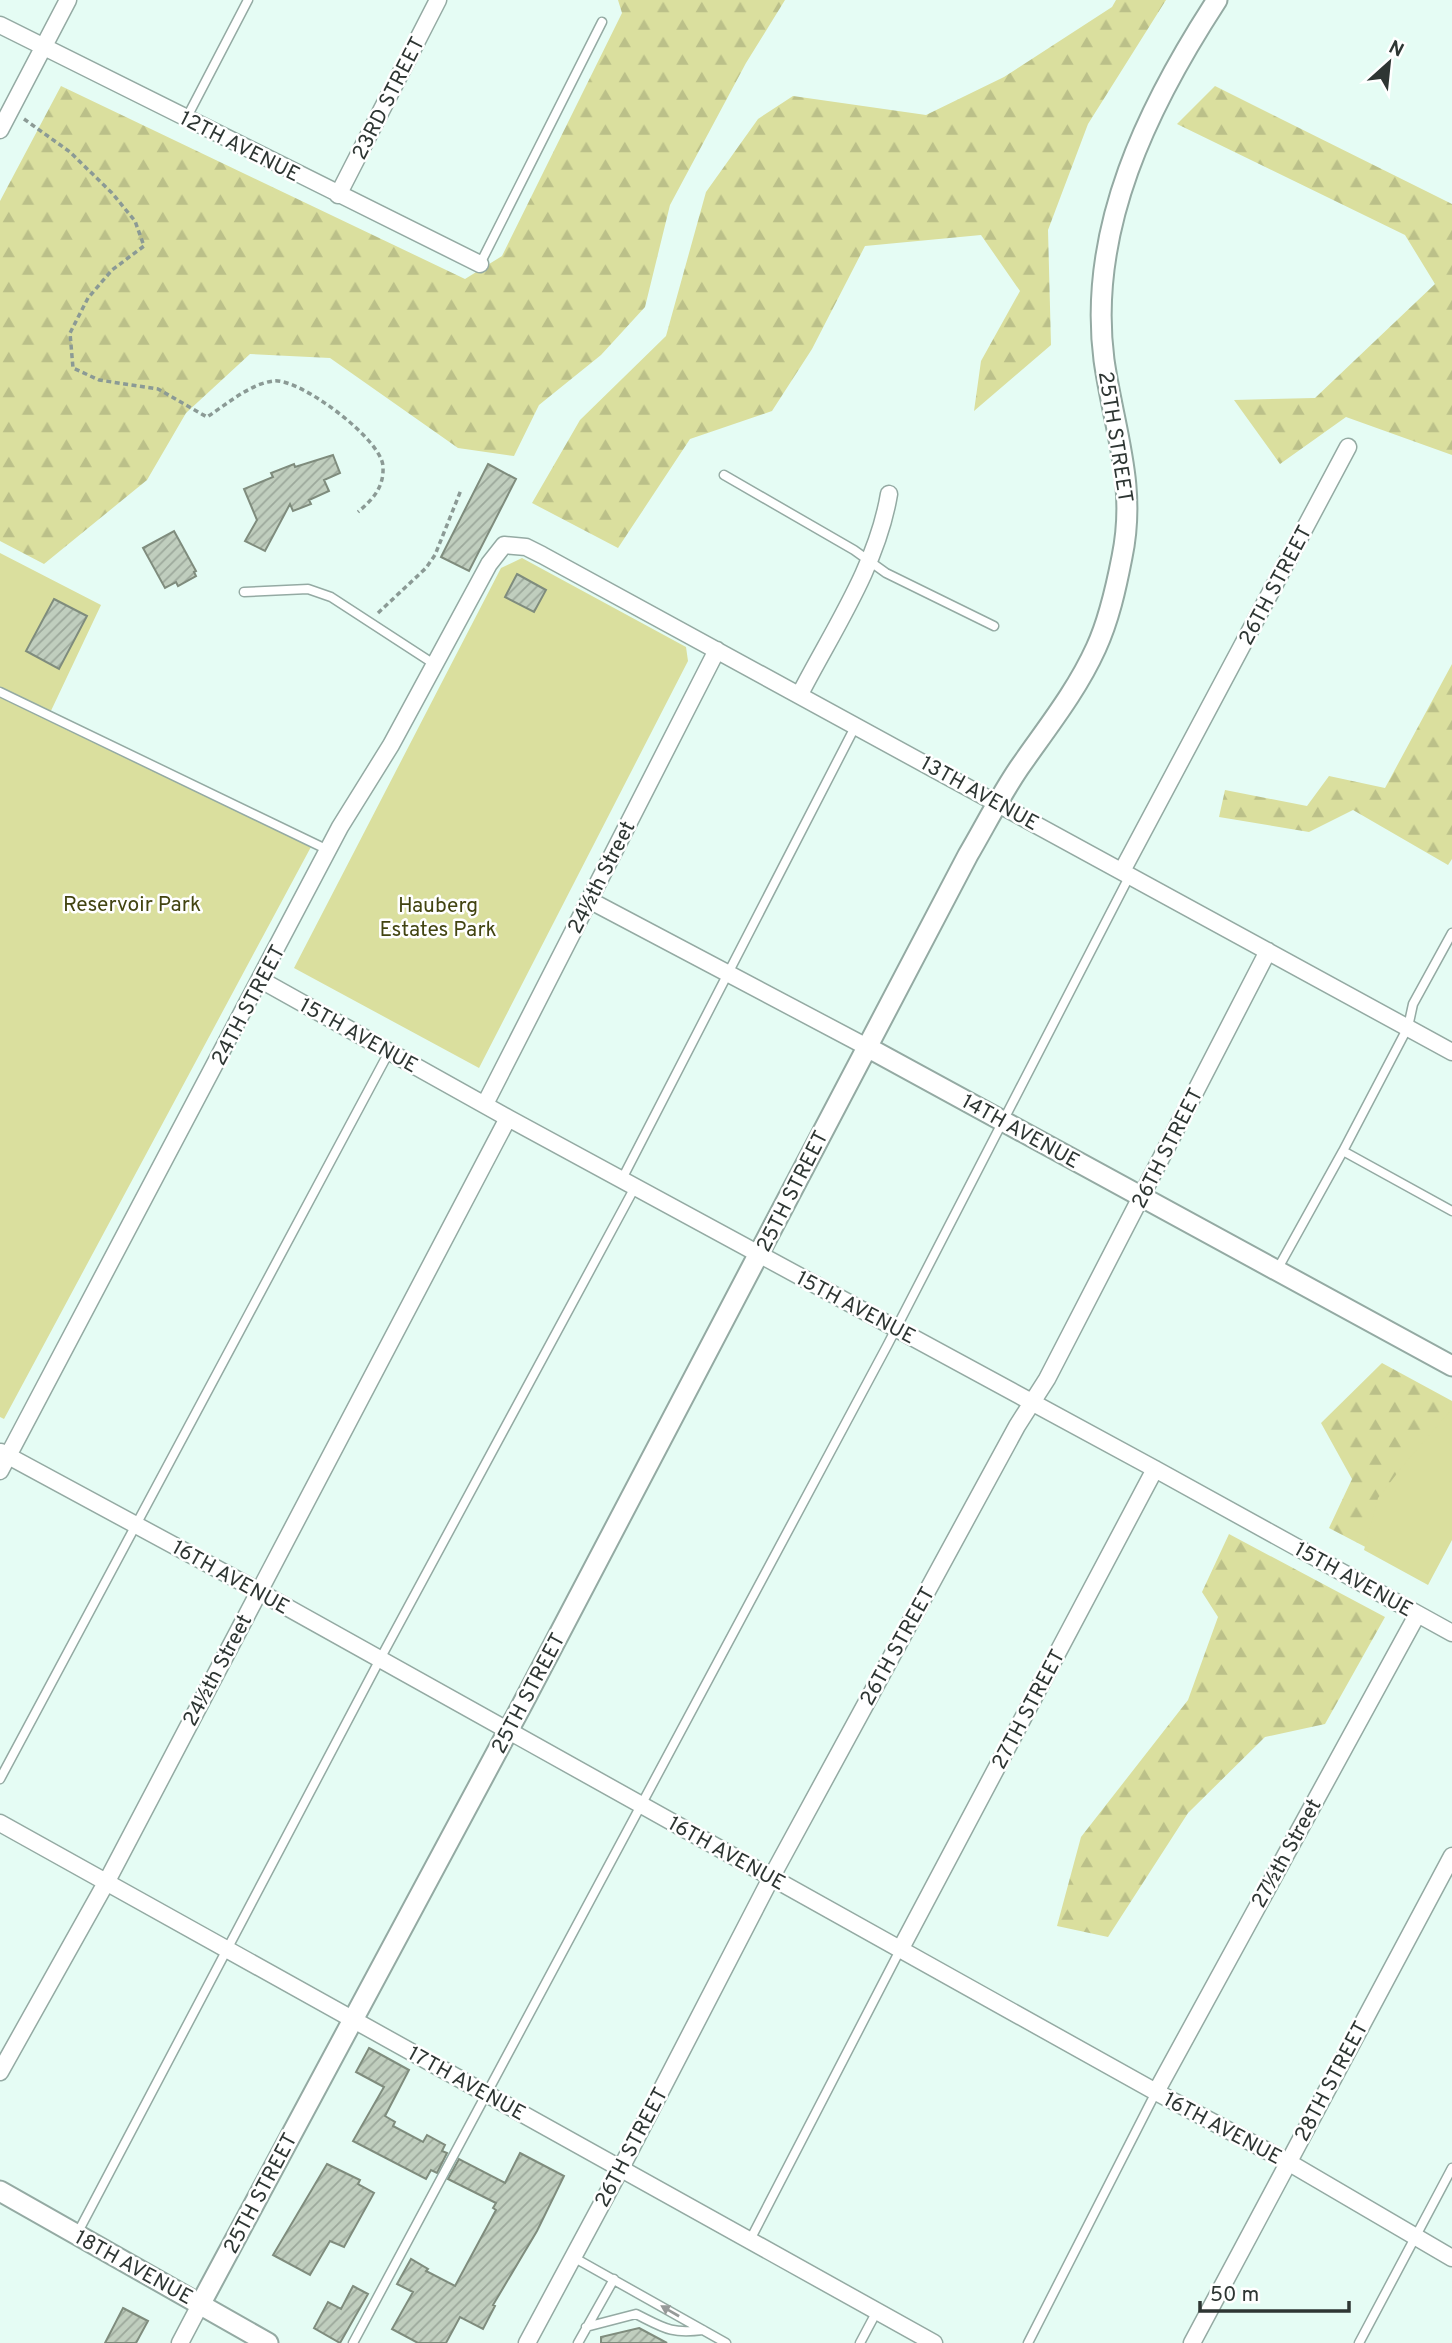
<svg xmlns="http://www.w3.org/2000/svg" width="1452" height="2343" viewBox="0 0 1452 2343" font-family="Overpass,sans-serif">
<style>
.forest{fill:url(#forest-firs)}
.park{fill:#dadf9e}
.building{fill:url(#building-hatch);stroke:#7f8c7d;stroke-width:2}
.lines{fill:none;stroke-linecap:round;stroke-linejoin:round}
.service-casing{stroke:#94aaa3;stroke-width:11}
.minor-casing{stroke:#94aaa3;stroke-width:19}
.tertiary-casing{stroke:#94aaa3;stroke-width:23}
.path{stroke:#8b9a95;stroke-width:3.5;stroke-dasharray:5 3.5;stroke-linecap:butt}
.service{stroke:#fff;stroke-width:8}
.minor{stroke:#fff;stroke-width:16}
.tertiary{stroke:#fff;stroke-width:19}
.oneway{fill:#969a99}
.labels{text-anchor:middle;stroke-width:5;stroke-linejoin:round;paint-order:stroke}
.street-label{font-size:21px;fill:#2e3633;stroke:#fff}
.park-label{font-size:21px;fill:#424411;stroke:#fff}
</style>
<defs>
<pattern id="forest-firs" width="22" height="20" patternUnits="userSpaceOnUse" patternTransform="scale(1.75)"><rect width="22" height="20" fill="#dadf9e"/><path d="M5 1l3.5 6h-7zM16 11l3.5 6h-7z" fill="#bbc089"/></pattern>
<pattern id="building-hatch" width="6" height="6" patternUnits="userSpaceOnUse" patternTransform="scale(1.75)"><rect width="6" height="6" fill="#c0cebe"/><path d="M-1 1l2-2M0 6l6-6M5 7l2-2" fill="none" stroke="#9ca89b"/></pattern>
</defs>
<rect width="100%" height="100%" fill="#e5fcf4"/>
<!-- forest -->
<path class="forest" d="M618,0h167l-39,63 -76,142 -25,102 -44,48 -62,50 -25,51 -56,-8 -128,-90 -80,-4 -64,59 -39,67 -103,84 -44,-23v-340l61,-115 404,193 37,-23 120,-243z
M1116,0h50l-78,124 -40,106 3,115 -77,66 7,-50 39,-70 -39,-56 -116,11 -53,103 -40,62 -82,28 -72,109 -86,-45 48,-83 86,-84 40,-144 52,-73 35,-23 133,19 78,-38 108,-70z
M1215,86l237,118v251l-106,-38 -66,47 -46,-64 81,-2 120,-114 -30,-49 -228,-111z
M1452,664v195l-4,6 -95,-55 -44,22 -90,-15 6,-27 82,16 22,-30 56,12z
M1382,1363l70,38v116l-31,59 -92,-48 23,-49 -31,-56z
M1229,1534l156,83 -60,107 -60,13 -77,76 -80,124 -51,-11 24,-89 107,-137 30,-83 -16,-25z"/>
<!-- park -->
<path class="park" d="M0,553l101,52 -52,110 263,130 -308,574 -4,-2z
M522,558l164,89 2,14 -209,407 -185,-100 207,-400z
M1452,1409v131l-24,45 -64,-35 14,-52 28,-36z"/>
<!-- building -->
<path class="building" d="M333,455l7,18 -16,7 5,11 -20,9 2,4 -18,7 -3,-7 -25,47 -20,-10 12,-21 -13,-31 29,-12 -2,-4 23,-9 1,3z
M488,464l28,15 -47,92 -28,-14z
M174,531l22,40 -2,1 2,4 -18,10 -2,-4 -11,6 -22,-40z
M517,574l29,16 -12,22 -29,-15z
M54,599l33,17 -28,53 -33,-18z
M369,2048l40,22 -24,46 10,6 -2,4 30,16 4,-7 18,10 -3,6 5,2 -10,20 -6,-3 -5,9 -73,-38 31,-54 -28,-15z
M520,2153l44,23 -27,55 -44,74 2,1 -12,23 -23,-12 -14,26h-28l-26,-14 21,-37 -16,-8 14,-25 17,10 -2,2 29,15 41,-76 -3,-2 3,-5 -48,-24 11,-20 46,24z
M327,2164l33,16 -2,4 16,9 -30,54 -14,-6 -20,34 -37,-20z
M353,2286l15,8 -28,49 -26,-15 14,-26 13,7z
M123,2308l25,13 -12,22h-31z
M639,2328l28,15h-66v-6z"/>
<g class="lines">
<!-- service casing -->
<g class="service-casing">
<path id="service" d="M186,119l62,-119
M480,264l122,-242
M724,475l130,75 32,23 108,53
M244,592l64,-3 23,8 103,67
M0,692l328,158
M1343,1151l109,60
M622,1179l234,-454
M1277,1270l66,-119 65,-124 5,-23 39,-71
M0,1779l389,-727
M77,2234l302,-573 256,-474
M750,2240l150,-290
M573,2257l153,86
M586,2327l50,-13c28,14 34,20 67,16
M353,2343l534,-997 243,-471
M578,2343l36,-64
M860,2343l17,-32
M1028,2343l128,-251
M1359,2343l93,-175"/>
</g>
<!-- minor casing -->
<g class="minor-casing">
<path id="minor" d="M0,25l480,239
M0,130l68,-130
M338,195l100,-195
M800,694c33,-64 77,-128 89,-200
M1122,871l226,-424
M589,900l278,147
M261,980l247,138 647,351 297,164
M485,1104l232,-454
M1,1452l257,139 898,501 132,70 164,96
M0,1471l340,-644 51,-82 98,-181 15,-19 22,2 16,8 910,497
M0,1823l934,520
M900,1950l255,-481
M0,2072l107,-191 401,-763
M1156,2092l261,-477
M180,2343l21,-40
M527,2343l94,-175 150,-290 246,-452 30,-47 221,-428
M1192,2343l260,-487"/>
</g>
<!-- tertiary casing -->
<g class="tertiary-casing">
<path id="tertiary" d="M867,1047l585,319
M0,2191l268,152
M201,2303l322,-600 445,-848c17,-29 32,-59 51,-87 27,-39 57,-76 77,-120 13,-28 20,-60 26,-91 15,-72 -8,-127 -18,-197 -17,-131 44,-254 113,-360"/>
</g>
<!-- path -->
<path class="path" d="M24,119l46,33 42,41 23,28 9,25 -32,24 -24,28 -18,35 3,35 26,12 59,9 49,28c20,-13 43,-33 66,-36 26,-4 110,59 110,86 1,21 -11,33 -25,45
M378,613l48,-45 9,-13 26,-65"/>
<!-- service -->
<use href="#service" class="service"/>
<!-- minor -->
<use href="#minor" class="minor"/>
<!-- tertiary -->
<use href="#tertiary" class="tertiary"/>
</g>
<!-- one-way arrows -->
<defs><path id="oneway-solid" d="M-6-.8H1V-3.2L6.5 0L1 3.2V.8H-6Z" transform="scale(1.75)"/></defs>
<use class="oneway" href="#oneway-solid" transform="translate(670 2311) rotate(-150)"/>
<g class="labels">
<!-- street labels -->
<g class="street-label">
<text transform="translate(388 98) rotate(-63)" y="7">23RD STREET</text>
<text transform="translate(240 146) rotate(27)" y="7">12TH AVENUE</text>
<text transform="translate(1116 437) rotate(81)" y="7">25TH STREET</text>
<text transform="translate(1275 585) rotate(-62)" y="7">26TH STREET</text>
<text transform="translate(980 793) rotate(29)" y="7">13TH AVENUE</text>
<text transform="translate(601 877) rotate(-63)" y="7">24½th Street</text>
<text transform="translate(248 1005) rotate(-62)" y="7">24TH STREET</text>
<text transform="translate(359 1035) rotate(29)" y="7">15TH AVENUE</text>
<text transform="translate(1021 1131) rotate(29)" y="7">14TH AVENUE</text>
<text transform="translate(1167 1148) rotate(-63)" y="7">26TH STREET</text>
<text transform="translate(792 1191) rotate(-63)" y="7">25TH STREET</text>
<text transform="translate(856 1307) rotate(28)" y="7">15TH AVENUE</text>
<text transform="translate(231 1577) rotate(29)" y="7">16TH AVENUE</text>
<text transform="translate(1354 1579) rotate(29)" y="7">15TH AVENUE</text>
<text transform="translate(897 1646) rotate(-61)" y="7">26TH STREET</text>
<text transform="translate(217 1670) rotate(-62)" y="7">24½th Street</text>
<text transform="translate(528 1693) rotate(-62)" y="7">25TH STREET</text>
<text transform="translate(1028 1709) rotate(-62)" y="7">27TH STREET</text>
<text transform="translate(727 1853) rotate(29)" y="7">16TH AVENUE</text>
<text transform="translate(1286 1853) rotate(-61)" y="7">27½th Street</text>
<text transform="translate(1331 2081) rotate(-62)" y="7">28TH STREET</text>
<text transform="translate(467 2083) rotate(29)" y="7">17TH AVENUE</text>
<text transform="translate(1223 2128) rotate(28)" y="7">16TH AVENUE</text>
<text transform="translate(631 2147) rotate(-62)" y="7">26TH STREET</text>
<text transform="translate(260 2193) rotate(-62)" y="7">25TH STREET</text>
<text transform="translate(134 2267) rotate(29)" y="7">18TH AVENUE</text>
</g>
<!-- park labels -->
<g class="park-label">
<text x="132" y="911">Reservoir Park</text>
<text x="438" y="912">Hauberg<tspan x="438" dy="24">Estates Park</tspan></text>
</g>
</g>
<!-- north arrow -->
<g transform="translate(1389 63) rotate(27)" stroke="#ffffff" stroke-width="5" paint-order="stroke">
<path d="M0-5L12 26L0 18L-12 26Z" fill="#2e3633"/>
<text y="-10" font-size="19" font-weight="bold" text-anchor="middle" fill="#2e3633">N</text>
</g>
<!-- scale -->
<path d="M1200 2301v10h149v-10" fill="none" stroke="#2e3633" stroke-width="3.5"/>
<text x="1210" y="2301" font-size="21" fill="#2e3633" stroke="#ffffff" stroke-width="5" paint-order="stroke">50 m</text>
</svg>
